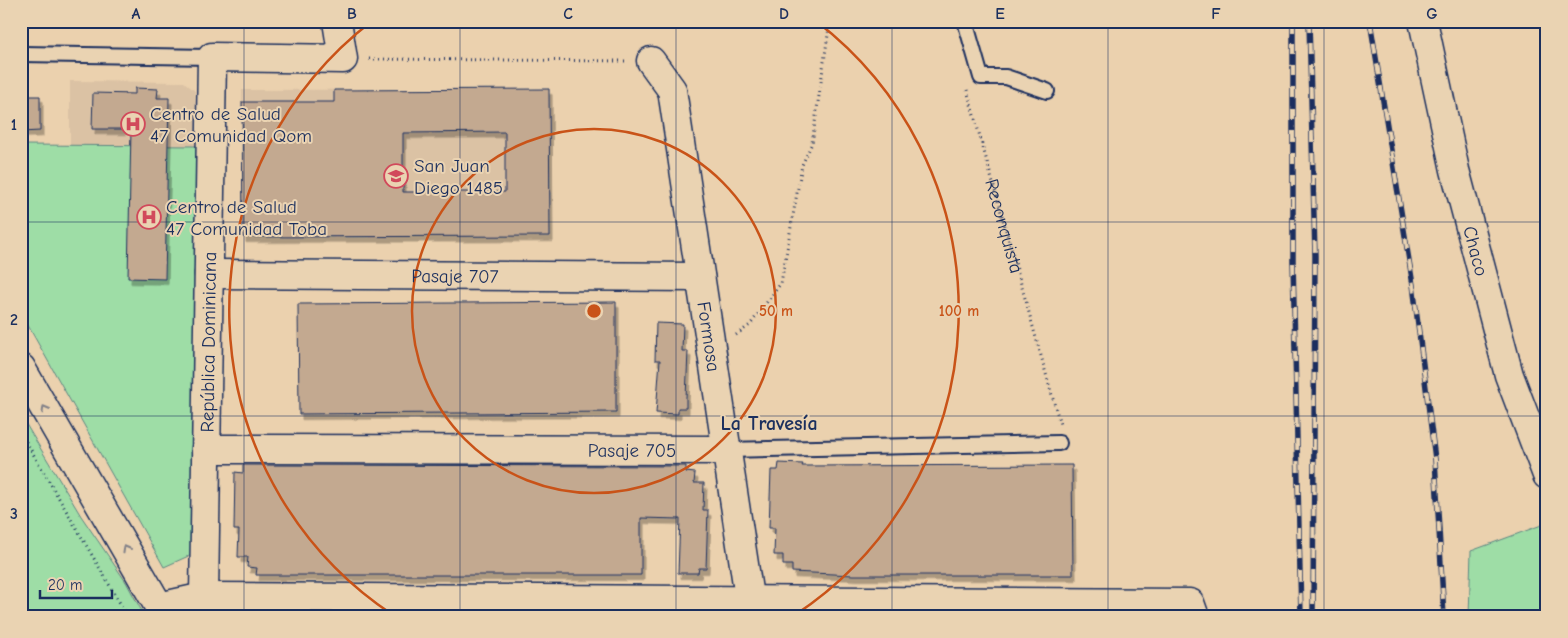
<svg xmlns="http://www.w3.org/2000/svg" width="1568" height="638" viewBox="0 0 1568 638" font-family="'Comic Neue',sans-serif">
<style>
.built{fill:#dbc2a4}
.green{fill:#9edda6;stroke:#5c8682}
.building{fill:#c3a990;stroke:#1b2f5e;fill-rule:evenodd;filter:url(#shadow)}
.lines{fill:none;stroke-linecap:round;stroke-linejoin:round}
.service-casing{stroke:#1b2f5e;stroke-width:18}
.minor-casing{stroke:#1b2f5e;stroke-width:31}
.secondary-casing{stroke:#1b2f5e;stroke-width:31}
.path{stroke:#1b2f5e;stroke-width:3;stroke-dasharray:1 4;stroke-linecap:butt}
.service{stroke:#ead3b2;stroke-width:14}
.minor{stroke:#ead3b2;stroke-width:28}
.secondary{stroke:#ead3b2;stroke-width:28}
.rail-casing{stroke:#1b2f5e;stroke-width:5.5}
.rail{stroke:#ead3b2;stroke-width:4;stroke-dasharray:11;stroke-linecap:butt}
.oneway{stroke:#828188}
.grid{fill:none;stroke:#1b2f5e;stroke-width:1;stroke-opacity:0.55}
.ring{fill:none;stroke:#c95318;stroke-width:2.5}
.labels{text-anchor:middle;stroke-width:4;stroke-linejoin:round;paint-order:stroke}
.poi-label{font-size:19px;fill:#1b2f5e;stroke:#ead3b2;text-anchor:start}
.street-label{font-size:19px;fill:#1b2f5e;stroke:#ead3b2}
.neighbourhood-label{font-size:20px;font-weight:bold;fill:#1b2f5e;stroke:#ead3b2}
.centre{fill:#c95318;stroke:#ead3b2;stroke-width:2.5}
.ring-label{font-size:15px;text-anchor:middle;font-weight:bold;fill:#c95318;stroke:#ead3b2;stroke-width:4;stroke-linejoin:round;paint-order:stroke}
.neatline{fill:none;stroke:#1b2f5e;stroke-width:2}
.grid-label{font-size:16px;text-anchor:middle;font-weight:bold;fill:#1b2f5e}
</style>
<defs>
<filter id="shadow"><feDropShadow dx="3" dy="5.5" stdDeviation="0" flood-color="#0004"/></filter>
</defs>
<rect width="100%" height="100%" fill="#ebd1ae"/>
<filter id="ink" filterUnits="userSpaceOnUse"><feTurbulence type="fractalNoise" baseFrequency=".02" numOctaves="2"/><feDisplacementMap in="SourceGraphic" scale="10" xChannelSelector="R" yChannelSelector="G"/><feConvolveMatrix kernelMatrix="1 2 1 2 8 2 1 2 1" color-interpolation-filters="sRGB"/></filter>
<g filter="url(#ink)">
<!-- built -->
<path class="built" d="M70,81l114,1 11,9 2,55h-127z
M549,89l1,147 -307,1 -1,-147z"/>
<!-- green -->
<path class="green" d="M21,145l176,1 -4,408 -29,13 -143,-254z
M21,416l60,100 45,66 19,35h-124z
M1547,523v94h-78l2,-66z
M208,612l173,1v4h-182z"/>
<!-- building -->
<path class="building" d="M135,88l23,1 -1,9h12l-4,181 -37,-1 3,-149h-39l1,-36 42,1z
M549,89l1,147 -307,1 -1,-135h92v-12zM505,132v60h-102v-59z
M21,96h19v35l-19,1z
M616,302v110l-317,2 -1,-110z
M656,323l27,1 -1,27h6l-2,47v10h-8v6l-22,-1 4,-53h-5z
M779,463l24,1 -1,2 270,-1 1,110h-220l-61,-3v-7h-9v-10h-9l1,-27h-6l2,-58h7z
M243,465l443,1v6l9,1 -1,10h10l-1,27h5l-2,58h-7l-1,5h-20l2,-54 -39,-1v57h-385l1,-7 -10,-1 1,-10h-10l1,-27h-5l1,-58 8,1z"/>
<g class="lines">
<!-- service casing -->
<g class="service-casing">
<path id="service" d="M965,21l16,56h25l41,14
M21,54l191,3
M726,450l333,-7"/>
</g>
<!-- minor casing -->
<g class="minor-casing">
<g id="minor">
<path id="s2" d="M1423,21l32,149 54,205 38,100"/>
<path id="s3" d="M651,61l21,29 80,527"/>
<path id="s4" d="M209,274l491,3"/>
<path id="s5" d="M206,449l520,1"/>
<path id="s6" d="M204,597l8,-540 131,2 -6,-38"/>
<path d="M159,607l45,-10 986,6 5,14"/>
</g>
</g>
<!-- secondary casing -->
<g class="secondary-casing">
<path id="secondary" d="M21,368l144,249"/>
</g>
<!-- path -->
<g class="path">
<path d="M369,59l256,2"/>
<path id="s1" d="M967,90l93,334"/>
<path d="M736,335l14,-10 31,-42 21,-118 10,-22 18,-122"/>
<path d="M21,433l107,184"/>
</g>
<!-- service -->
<use href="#service" class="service"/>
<!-- minor -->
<use href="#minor" class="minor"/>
<!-- secondary -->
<use href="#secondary" class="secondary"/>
<!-- rail casing -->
<g class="rail-casing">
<path id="rail" d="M1293,21v240l8,356
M1309,21l6,235 -2,361
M1370,21l43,264 22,174 9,158"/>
</g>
<!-- rail -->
<use href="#rail" class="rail"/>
</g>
<!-- one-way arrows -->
<defs><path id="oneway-chevron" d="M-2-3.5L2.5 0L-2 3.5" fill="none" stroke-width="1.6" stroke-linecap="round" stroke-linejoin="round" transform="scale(1.25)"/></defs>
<g class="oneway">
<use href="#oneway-chevron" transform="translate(45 409) rotate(-120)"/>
<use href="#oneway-chevron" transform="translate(126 549) rotate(-120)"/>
</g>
</g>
<!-- grid -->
<path class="grid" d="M244,21v596M460,21v596M676,21v596M892,21v596M1108,21v596M1324,21v596M21,222h1526M21,416h1526"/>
<!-- distance rings -->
<g class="ring">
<circle cx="594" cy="311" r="182"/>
<path d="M393 615A365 365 0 0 1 372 21M816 21A365 365 0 0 1 795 615"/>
</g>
<!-- icons -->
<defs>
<g id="hospital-ring" transform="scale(1.25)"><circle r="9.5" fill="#ead3b2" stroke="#d1495b" stroke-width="1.5"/><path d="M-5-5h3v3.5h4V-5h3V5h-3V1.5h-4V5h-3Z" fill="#d1495b"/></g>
<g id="school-ring" transform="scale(1.25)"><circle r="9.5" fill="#ead3b2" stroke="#d1495b" stroke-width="1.5"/><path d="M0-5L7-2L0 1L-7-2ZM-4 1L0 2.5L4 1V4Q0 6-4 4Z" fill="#d1495b"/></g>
</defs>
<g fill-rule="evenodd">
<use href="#hospital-ring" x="133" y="124"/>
<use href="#school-ring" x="396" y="176"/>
<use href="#hospital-ring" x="149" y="217"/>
</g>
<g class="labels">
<!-- poi labels -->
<g class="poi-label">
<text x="150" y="120">Centro de Salud<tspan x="150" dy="22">47 Comunidad Qom</tspan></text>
<text x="414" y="172">San Juan<tspan x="414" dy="22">Diego 1485</tspan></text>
<text x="166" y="213">Centro de Salud<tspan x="166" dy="22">47 Comunidad Toba</tspan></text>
</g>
<!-- street labels -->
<g class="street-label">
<text dy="7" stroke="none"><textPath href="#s1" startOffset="141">Reconquista</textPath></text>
<text dy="7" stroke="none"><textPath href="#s2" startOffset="236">Chaco</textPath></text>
<text dy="7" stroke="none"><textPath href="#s4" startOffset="246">Pasaje 707</textPath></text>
<text dy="7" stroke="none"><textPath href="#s3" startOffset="285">Formosa</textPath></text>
<text dy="7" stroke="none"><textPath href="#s6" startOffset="255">República Dominicana</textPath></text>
<text dy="7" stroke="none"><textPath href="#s5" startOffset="426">Pasaje 705</textPath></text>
</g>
<!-- neighbourhood labels -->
<g class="neighbourhood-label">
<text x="769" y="430">La Travesía</text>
</g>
</g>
<circle cx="594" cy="311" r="8" class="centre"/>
<g class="ring-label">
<text x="776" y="316">50 m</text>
<text x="959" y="316">100 m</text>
</g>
<!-- margin -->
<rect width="1568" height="638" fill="none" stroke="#ead3b2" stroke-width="55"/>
<!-- scale -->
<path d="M40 590v8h72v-8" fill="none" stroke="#1b2f5e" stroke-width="2.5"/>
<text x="48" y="590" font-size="15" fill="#1b2f5e" stroke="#ead3b2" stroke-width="4" paint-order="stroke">20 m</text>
<rect x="28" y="28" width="1512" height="582" class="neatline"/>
<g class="grid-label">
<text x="136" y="19">A</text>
<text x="352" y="19">B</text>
<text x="568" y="19">C</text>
<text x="784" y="19">D</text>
<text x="1000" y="19">E</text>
<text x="1216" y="19">F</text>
<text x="1432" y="19">G</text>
<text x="14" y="130">1</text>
<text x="14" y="325">2</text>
<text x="14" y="519">3</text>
</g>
</svg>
